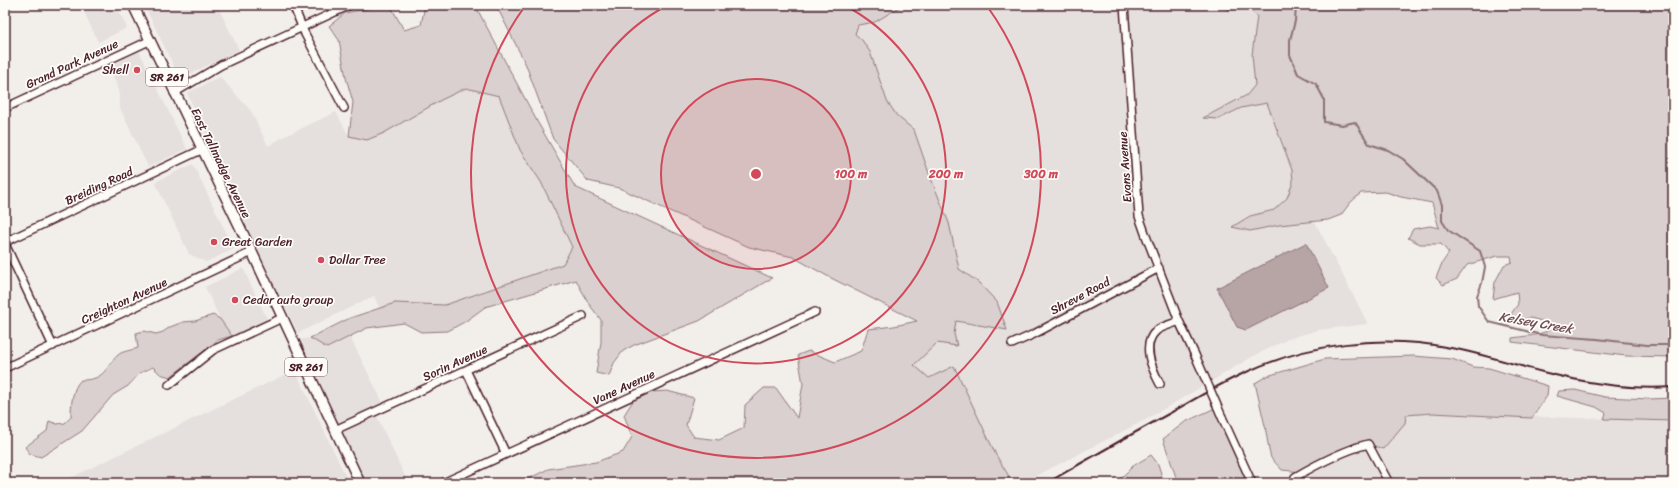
<svg xmlns="http://www.w3.org/2000/svg" width="1678" height="488" viewBox="0 0 1678 488" font-family="Sriracha,sans-serif">
<style>
.built{fill:#e5dfdd}
.green{fill:#d9d0cf;stroke:#92787d}
.water{fill:#b7a5a6;stroke:#8b6f75}
.lines{fill:none;stroke-linecap:round;stroke-linejoin:round}
.stream{stroke:#8b6f75;stroke-width:2}
.minor-casing{stroke:#4a1f2b;stroke-width:10}
.major-casing{stroke:#4a1f2b;stroke-width:12}
.minor{stroke:#fdfcf7;stroke-width:7}
.major{stroke:#fdfcf7;stroke-width:9}
.rail{stroke:#4a1f2b;stroke-width:2}
.minor-bridge-casing{stroke:#4a1f2b;stroke-width:10;stroke-linecap:butt}
.minor-bridge{stroke:#fdfcf7;stroke-width:7}
.ring{fill:none;stroke:#d1495b;stroke-width:2}
.poi-dot{fill:#d1495b;stroke:#fdfcf7;stroke-width:1.5}
.labels{text-anchor:middle;stroke-width:3.5;stroke-linejoin:round;paint-order:stroke}
.shield{fill:#fdfcf7;stroke:#806168;stroke-width:1}
.shield-label{font-size:11px;font-weight:bold;fill:#4a1f2b}
.street-label{font-size:12px;fill:#4a1f2b;stroke:#fdfcf7}
.poi-label{font-size:12px;fill:#4a1f2b;stroke:#fdfcf7;text-anchor:start}
.water-label{font-size:13px;font-style:italic;fill:#704e56;stroke:#fdfcf7}
.centre{fill:#d1495b;stroke:#fdfcf7;stroke-width:2}
.ring-label{font-size:12px;text-anchor:middle;font-weight:bold;fill:#d1495b;stroke:#fdfcf7;stroke-width:3.5;stroke-linejoin:round;paint-order:stroke}
</style>
<rect width="100%" height="100%" fill="#f2efeb"/>
<filter id="ink" filterUnits="userSpaceOnUse"><feTurbulence type="fractalNoise" baseFrequency=".025" numOctaves="2"/><feDisplacementMap in="SourceGraphic" scale="8" xChannelSelector="R" yChannelSelector="G"/><feConvolveMatrix kernelMatrix="1 2 1 2 8 2 1 2 1" color-interpolation-filters="sRGB"/></filter>
<g filter="url(#ink)">
<!-- built -->
<path class="built" d="M81,5h35l11,23 -29,14z
M155,5h62l22,45 -59,29 -34,-70z
M903,5h322l2,5 21,-2 9,8 -5,39 3,30 -8,10 -44,23h18l20,-10 26,-5 25,67 1,12 -6,16 -13,12 -24,6 -17,11 46,-2 35,-5 54,104 -50,6 -30,9 -36,18 -105,62 -125,64h-9l-17,-28 -42,-88 -25,11 -16,-13 24,-22 17,-9 2,-13 51,8 -29,-47 -19,-13 -10,-46 -19,-47 -16,-46 -17,-14 -10,-15 -17,-49 -15,-18 3,-9 17,-3z
M139,51l48,98 -39,18 -28,-59 -1,-15 -9,-27z
M220,77l31,34 17,35 15,-9 53,-25 13,24 117,-48 33,8 21,54 21,32 31,65 -9,17 -118,41 -50,-2 -16,5 -5,-12 -76,37 -36,-74 -75,-166z
M193,164l41,85 -28,13 -17,-8 -34,-72z
M243,268l24,51 -35,17 -12,-17 -15,-32z
M350,337l35,70 -10,5 33,71h-48l-67,-142 17,-3 17,10z
M295,370l54,113h-289l170,-82z
M1432,413l241,8v62h-392l49,-28 25,-12 9,1 6,10 6,-8 7,3 23,-34z"/>
<!-- green -->
<path class="green" d="M387,5h3l14,25 17,-5 4,-20h50l63,118 37,64 197,91 -73,43 -65,24 -11,6 -9,12 -5,13 -13,-3 5,-31v-22l-12,-16 -13,-24 -91,27 -19,14 -18,10 -27,1 -17,-9 -37,5 -40,20 -17,-10 40,-20 45,-15 50,2 118,-41 9,-17 -31,-65 -21,-32 -21,-54 -33,-8 -25,12 -57,33 -17,7 -18,-4 4,-34 -7,-24 -7,-38 -10,-14 16,-13z
M496,5h407l-28,17 -17,3 -3,9 7,6 8,12 17,49 10,15 17,14 16,46 19,47 10,46 19,13 19,20 10,28 -51,-9 -2,13 3,12 -20,-3 -23,22 15,13 25,-12 42,89 17,28h-493l28,-14 48,-7 27,-10 9,-15 -8,-22 14,-22 29,-2 27,7 -8,27 8,12 25,3 25,-12 1,-23 19,-17h12l21,30 6,-34 -5,-29 11,-4 26,11 26,-11 7,-22 26,-3 23,-5 -88,-44 -36,-20 -44,-10 -130,-59 -31,-7 -35,-42 -27,-74z
M1225,5h448v352l-47,-1 -114,-14v-4l23,-3 13,-4 -2,-9 -16,-4 -15,3 -4,-7 7,-10 -1,-12 -24,7 2,-17 9,-17 8,-3 -1,-6h-14l-30,9 -10,14 -14,6 -7,-7 6,-15 7,-10 -8,-9h-21l-12,-6 5,-9 17,-3 9,2 -7,-25 -31,-6 -15,-5 -25,1 -11,10 -9,12 -13,5 -49,5 -29,6 -18,-4 18,-11 24,-6 13,-12 6,-16 -1,-12 -25,-67 -26,5 -22,11 -16,-1 44,-23 8,-10 -3,-30 5,-39 -9,-8 -21,2z
M213,315l7,4 12,17 -14,4 -48,37 -10,-3 -7,-7 -13,6 -12,13 -15,9 -31,36 -41,26 -11,-3 -5,-7 22,-16 2,-10 8,3 8,-1 6,-6c0,-12 1,-29 10,-37 25,0 23,-12 37,-25 4,-4 15,-5 20,-7l-2,-15 8,-2 12,3 7,-2 7,-5 13,-5 12,-1z
M1413,356l39,3 21,8 16,1 59,18 -1,10 -15,22 -100,-5 -26,2 -1,8 -22,26 -15,-5 -13,-1 -25,12 -28,17 -20,-2 -11,-12 -2,-8 -4,-24 -10,-43 12,-7 58,-17z
M1575,390l30,7 44,2 24,-1v23l-69,-2 2,-6 -10,-6 -39,-11 2,-5z
M1215,408l33,75h-70l-15,-44 22,-17z
M1151,455l7,9 6,19h-48l17,-17z"/>
<!-- water -->
<path class="water" d="M1306,243l23,45 -83,42 -9,-3 -20,-39z"/>
<g class="lines">
<!-- stream -->
<path class="stream" d="M1296,5l-1,16 -5,19v15l8,19 18,10 8,15v23l18,3 13,-3 14,22 19,6 15,9 34,32 5,14v16l6,9 32,21 5,16 -3,16 -5,13 1,10 11,16 53,13 55,4 50,6h26"/>
<!-- minor casing -->
<g class="minor-casing">
<path id="minor" d="M293,5l12,29 39,74
M1124,5l15,211 7,20 33,85 16,34
M174,93l47,-28 129,-60
M5,108l144,-67
M5,242l196,-92
M5,244l48,102
M1012,344l22,-10 125,-66
M5,368l247,-116
M466,370l40,84
M1160,384c-8,-15 -19,-39 -4,-53 6,-5 17,-7 23,-10
M169,385l44,-35 69,-32
M1222,417l30,66
M335,430l248,-114
M443,483l372,-171
M1298,483l-3,-6c24,-14 47,-26 73,-33l21,39"/>
</g>
<!-- major casing -->
<g class="major-casing">
<path id="major" d="M133,5l119,247 108,231"/>
</g>
<!-- minor -->
<use href="#minor" class="minor"/>
<!-- major -->
<use href="#major" class="major"/>
<!-- rail -->
<path class="rail" d="M1047,483c41,-24 83,-48 125,-71 23,-13 46,-27 70,-38 66,-31 138,-40 209,-26 34,6 66,18 100,26 40,10 80,16 122,13"/>
<!-- minor-bridge casing -->
<g class="minor-bridge-casing">
<path id="minor-bridge" d="M1195,355l27,62"/>
</g>
<!-- minor-bridge -->
<use href="#minor-bridge" class="minor-bridge"/>
</g>
</g>
<!-- distance rings -->
<circle cx="756" cy="174" r="95" fill="#d1495b" fill-opacity=".12"/>
<g class="ring">
<circle cx="756" cy="174" r="95"/>
<path d="M844 5A190 190 0 1 1 668 5"/>
<path d="M987 6A285 285 0 1 1 525 6"/>
</g>
<!-- markers -->
<g class="poi-dot">
<circle cx="137" cy="70" r="4"/>
<circle cx="214" cy="242" r="4"/>
<circle cx="321" cy="260" r="4"/>
<circle cx="235" cy="300" r="4"/>
</g>
<g class="labels">
<!-- shield labels -->
<g class="shield">
<rect x="146" y="68" width="42" height="18" rx="3"/>
<rect x="285" y="358" width="42" height="18" rx="3"/>
</g>
<g class="shield-label">
<text x="167" y="81">SR 261</text>
<text x="306" y="371">SR 261</text>
</g>
<!-- street labels -->
<g class="street-label">
<text transform="translate(72 64) rotate(-25)" y="4">Grand Park Avenue</text>
<text transform="translate(221 163) rotate(64)" y="4">East Tallmadge Avenue</text>
<text transform="translate(1125 167) rotate(-94)" y="4">Evans Avenue</text>
<text transform="translate(99 186) rotate(-25)" y="4">Breiding Road</text>
<text transform="translate(1080 296) rotate(-28)" y="4">Shreve Road</text>
<text transform="translate(124 301) rotate(-25)" y="4">Creighton Avenue</text>
<text transform="translate(455 363) rotate(-25)" y="4">Sorin Avenue</text>
<text transform="translate(624 387) rotate(-25)" y="4">Vane Avenue</text>
</g>
<!-- poi labels -->
<g class="poi-label">
<text x="129" y="74" text-anchor="end">Shell</text>
<text x="222" y="246">Great Garden</text>
<text x="329" y="264">Dollar Tree</text>
<text x="243" y="304">Cedar auto group</text>
</g>
<!-- water labels -->
<g class="water-label">
<text transform="translate(1536 322) rotate(10)" y="5">Kelsey Creek</text>
</g>
</g>
<circle cx="756" cy="174" r="6" class="centre"/>
<g class="ring-label">
<text x="851" y="178">100 m</text>
<text x="946" y="178">200 m</text>
<text x="1041" y="178">300 m</text>
</g>
<!-- margin -->
<rect width="1678" height="488" fill="none" stroke="#fdfcf7" stroke-width="20"/>
<rect x="10" y="10" width="1658" height="468" fill="none" stroke="#4a1f2b" stroke-width="1.5" filter="url(#ink)"/>
</svg>
